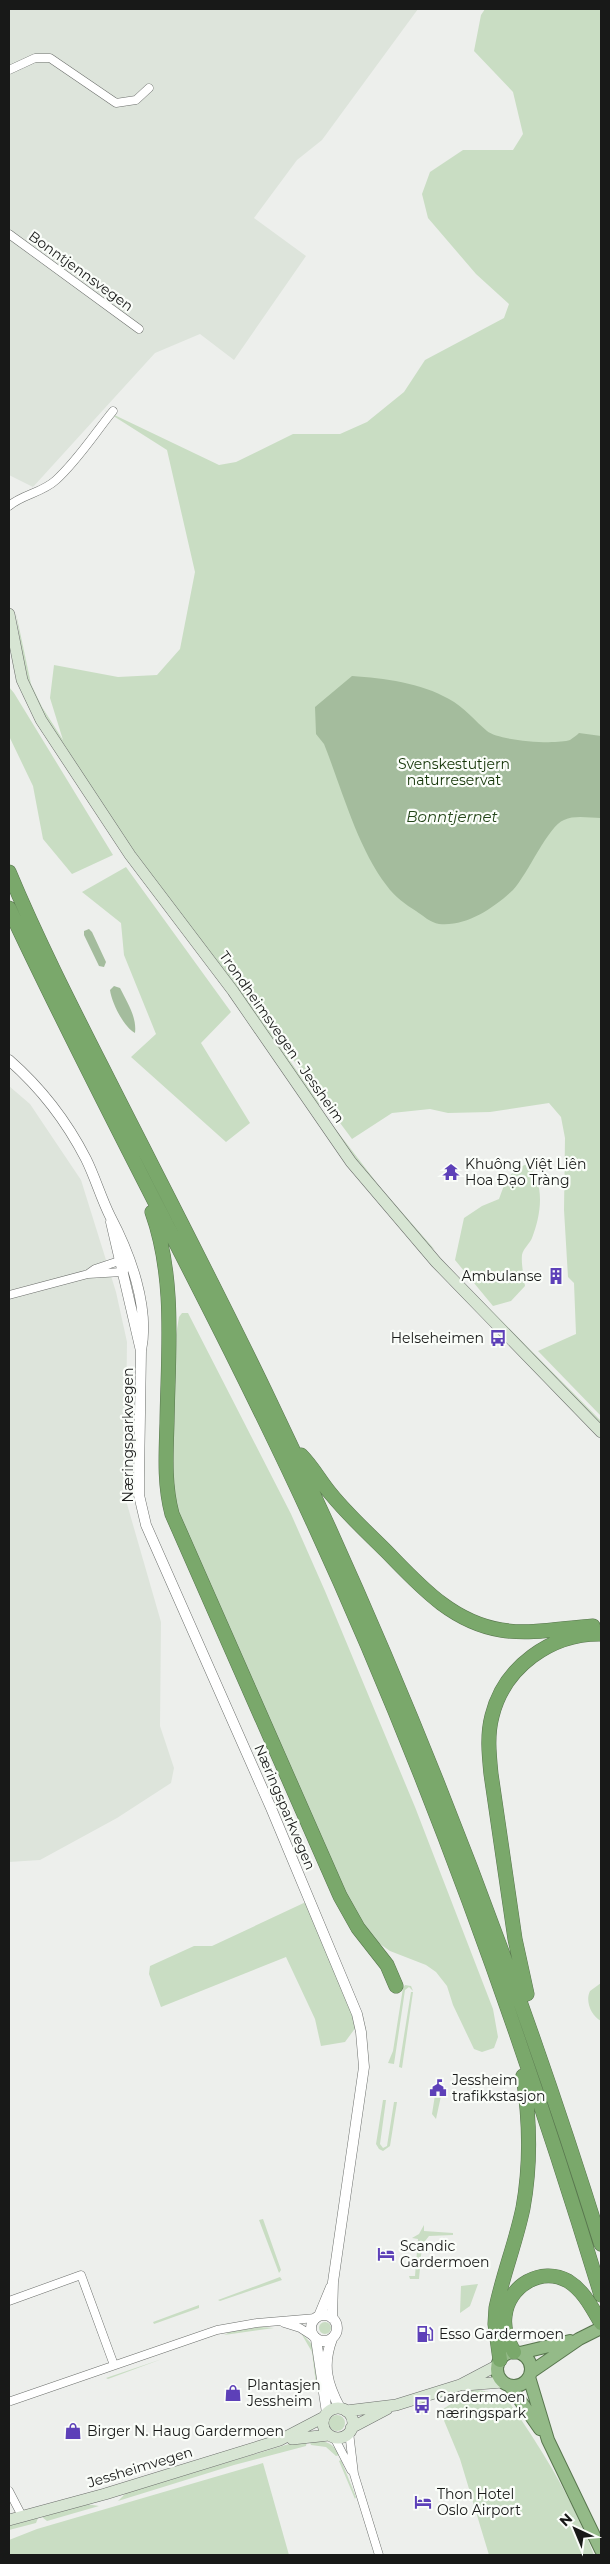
<svg xmlns="http://www.w3.org/2000/svg" width="610" height="2564" viewBox="0 0 610 2564" font-family="Montserrat,sans-serif">
<style>
.built{fill:#dde4db}
.green{fill:#c9ddc3}
.water{fill:#a4bc9d}
.lines{fill:none;stroke-linecap:round;stroke-linejoin:round}
.minor-casing{stroke:#6c6f6c;stroke-width:9}
.tertiary-casing{stroke:#6c6f6c;stroke-width:11}
.secondary-casing{stroke:#6c6f6c;stroke-width:12}
.trunk-casing{stroke:#58764e;stroke-width:14}
.motorway-casing{stroke:#58764e;stroke-width:15}
.minor{stroke:#fff;stroke-width:8}
.tertiary{stroke:#fff;stroke-width:10}
.secondary{stroke:#d7e5d3;stroke-width:11}
.trunk{stroke:#94ba88;stroke-width:12}
.motorway{stroke:#7aa86b;stroke-width:14}
.labels{text-anchor:middle;stroke-width:4.5;stroke-linejoin:round;paint-order:stroke}
.street-label{font-size:14px;fill:#181918;stroke:#fafdf9}
.park-label{font-size:14px;fill:#113204;stroke:#fafdf9}
.poi-label{font-size:14px;fill:#181918;stroke:#fafdf9;text-anchor:start}
.water-label{font-size:15px;font-style:italic;fill:#244619;stroke:#fafdf9}
</style>
<rect width="100%" height="100%" fill="#edefec"/>
<!-- built -->
<path class="built" d="M9,9h409l-96,131 -25,20 -43,58 52,38 -72,104 -34,-26 -45,19 -122,134 -24,-12z
M9,1086l21,18 51,76 35,112 11,50 -2,155 36,125 -1,104 14,42 -3,15 -54,35 -77,42 -31,2z"/>
<!-- green -->
<path class="green" d="M485,9h116v1407l-63,-65 38,-17 -2,-51 -6,-6 -4,-67 1,-72 -4,-21 -12,-14 -59,9 -42,1 -18,-4 -38,4 -40,26 -110,-148 77,112v3l-164,-221 -114,-174 -16,-37 -9,-61 15,71 11,23 21,33 -13,-42 4,-33 64,12 39,-2 23,-26 15,-77 -28,-122 -63,-40 115,55 17,-3 57,-28h47l27,-12 37,-30 21,-32 79,-42 5,-14 -33,-30 -48,-56 -6,-24 8,-22 33,-22h50l10,-16 -10,-42 -39,-41 7,-36z
M9,687l5,6 99,162 -41,19 -29,-35 -10,-53 -24,-50z
M126,867l105,145 -30,31 49,80 -24,19 -95,-85 25,-23 -32,-79 -3,-32 -39,-31z
M327,1118l53,69 55,63 -10,-8 -52,-59z
M527,1164c19,19 14,51 5,74 -2,5 -9,11 -10,17 -1,9 2,21 3,31l-14,15 -18,5 -38,-46 9,-42 18,-12 17,-7c6,-17 10,-28 28,-35z
M474,1293l127,128v5l-127,-131z
M182,1313h6l103,201 34,77 90,216 78,202 5,28 -4,11 -12,4 -8,-3 -21,-44 -6,-19 -11,-14 -10,-7 -36,-14 -17,-12 -23,-32 -171,-392c-15,-58 -5,-121 -3,-180l3,-18z
M308,1901l51,122 -14,19 -24,4 -6,-27 -29,-62 -125,50 -12,-33 1,-8 44,-20h18z
M601,1983v38c-10,-5 -16,-20 -11,-30z
M405,1985l6,1 2,5 -4,-4 -4,3 -11,74 -6,-1 5,-12 10,-63z
M411,1992h2l-11,76 -3,-1z
M435,2095l6,1 -5,23 -4,-5z
M383,2100h3l-6,44 3,4 4,-2 7,-44h3l-7,44 -7,5 -4,-2 -3,-5z
M263,2219l18,51 -2,3 -20,-53z
M424,2225v6l29,2v2l-24,1 -7,9 -3,34h-9l-1,-3h6l3,-37 -6,-1 7,-4z
M280,2277l2,3 -62,21 -2,-1z
M478,2284l-8,22 -10,7 1,-27z
M199,2305v3l-45,16 -1,-2z
M319 2328a6 6 0 1 1 12 0a6 6 0 1 1-12 0Z
M261,2327l13,1 -50,7 8,-4z
M301,2333l12,12 7,46 -3,1 -5,-40z
M162,2359l-54,20 -2,-1z
M474,2389l30,6c35,49 69,104 90,160h-105l-29,-96 -20,-48z
M329 2423a8 8 0 1 1 16 0a8 8 0 1 1-16 0Z
M302,2440l5,1 -1,5 -72,19 -116,36 8,-8z
M309,2440c15,0 24,2 30,15l-3,1 -10,-9 -15,-2z
M341,2460l15,37 -1,2 -16,-38z
M263,2463l26,92h-280v-15l28,-11z
M86,2504l13,2 -52,15 -5,-4z
M38,2518l-2,5 -27,7v-5z"/>
<!-- water -->
<path class="water" d="M352,676c32,2 69,7 97,23 15,8 26,22 38,32 12,10 68,14 83,9 3,-2 7,-5 9,-7l22,3v82c-12,0 -26,-3 -37,2 -16,6 -36,54 -51,70 -19,18 -47,37 -74,34 -8,-1 -17,-9 -23,-13 -10,-6 -22,-15 -29,-25 -30,-39 -45,-97 -63,-142l-8,-10 -1,-27z
M89,929l3,3 14,30 -2,5 -5,-1 -15,-31v-4z
M114,986l6,2c7,14 17,29 15,45 -11,-6 -23,-29 -25,-43z"/>
<g class="lines">
<!-- minor casing -->
<g class="minor-casing">
<path id="minor" d="M9,70l26,-12h15l66,45 20,-3 13,-12
M9,234l130,95
M9,506c14,-12 33,-13 47,-26 22,-20 39,-47 57,-69
M119,1261l11,3 -8,8 -34,2 7,-5z
M9,1295l79,-21
M9,2301l72,-26 33,90
M284,2323l16,5 14,9
M11,2401l206,-71 40,-7 59,-5
M349,2432l5,42 25,81
M334,2437l17,33
M9,2491l13,25"/>
</g>
<!-- tertiary casing -->
<g class="tertiary-casing">
<path id="tertiary" d="M9,1060c32,28 58,62 77,99 9,18 15,39 24,57 20,38 40,91 31,135l-2,126v18l7,30 125,283 86,206 4,18 3,35 -31,215 -1,36
M111,1222l30,129
M311 2328a13 13 0 1 1 26 0a13 13 0 1 1-26 0Z
M319,2316l12,-29
M316,2339l11,74
M332,2339c-10,26 -5,45 8,69"/>
</g>
<!-- secondary casing -->
<g class="secondary-casing">
<path id="secondary" d="M9,614l13,66 19,40 89,135 103,136 118,171 85,100 165,170
M465,2385l38,-3
M323 2423a15 15 0 1 1 30 0a15 15 0 1 1-30 0Z
M346,2411l50,-6 64,-20 38,-20
M351,2428l36,-19
M292,2439l37,-4
M9,2520l96,-26 175,-54 44,-23"/>
</g>
<!-- trunk casing -->
<g class="trunk-casing">
<path id="trunk" d="M497 2369a17 17 0 1 1 34 0a17 17 0 1 1-34 0Z
M520,2353l50,-12
M531,2372l48,-33 22,-11
M529,2377l19,63 53,110
M510,2386l30,43"/>
</g>
<!-- motorway casing -->
<g class="motorway-casing">
<path id="motorway" d="M9,872c28,67 61,132 94,197 54,107 110,214 162,322 133,276 245,561 336,853
M9,908c96,206 208,405 303,612 115,250 209,512 289,775
M152,1212c24,67 16,141 15,211 -1,31 -3,61 5,91l168,382 18,32 29,37 9,21
M301,1455c12,12 19,26 30,39 17,21 37,39 56,58 33,34 65,70 114,78 30,5 62,-2 92,-4
M527,1994l-12,-55 -24,-165c-2,-20 -4,-39 1,-58 12,-49 59,-83 109,-82
M514,2352c-6,-11 -11,-23 -9,-36 3,-30 36,-50 63,-35 16,10 24,27 33,42
M500,2360l-5,-36 1,-16c7,-34 20,-66 27,-100 8,-44 7,-88 0,-132"/>
</g>
<!-- minor -->
<use href="#minor" class="minor"/>
<!-- tertiary -->
<use href="#tertiary" class="tertiary"/>
<!-- secondary -->
<use href="#secondary" class="secondary"/>
<!-- trunk -->
<use href="#trunk" class="trunk"/>
<!-- motorway -->
<use href="#motorway" class="motorway"/>
</g>
<!-- icons -->
<defs>
<g id="temple-bare" transform="scale(1.35)"><path d="M0-6L5-2H3V0L6.5 2.5H4V6H1.5V3h-3V6H-4V2.5H-6.5L-3 0V-2H-5Z" fill="#5d40b8" stroke="#fafdf9" stroke-width="2.5" paint-order="stroke"/></g>
<g id="building-bare" transform="scale(1.35)"><path d="M-4-6H4V6H1V3H-1V6H-4ZM-2.5-4.3h1.7v1.8h-1.7ZM.8-4.3h1.7v1.8H.8ZM-2.5-1h1.7V.8h-1.7ZM.8-1h1.7V.8H.8Z" fill="#5d40b8" stroke="#fafdf9" stroke-width="2.5" paint-order="stroke"/></g>
<g id="bus-bare" transform="scale(1.35)"><path d="M-5-6H5V4H4V6H2V4H-2V6H-4V4H-5ZM-3.5-4V0h7V-4ZM-3.5 1.2v1.5H-2V1.2ZM2 1.2v1.5H3.5V1.2Z" fill="#5d40b8" stroke="#fafdf9" stroke-width="2.5" paint-order="stroke"/></g>
<g id="civic-bare" transform="scale(1.35)"><path d="M-.6-6.5H3V-4.5H.6V-3L4-1V1h2V6H-6V1h2V-1L-.6-3ZM-1.2 2.5V6h2.4V2.5Z" fill="#5d40b8" stroke="#fafdf9" stroke-width="2.5" paint-order="stroke"/></g>
<g id="hotel-bare" transform="scale(1.35)"><path d="M-6-4.5h1.5V1H6V5H4.5V3h-9V5H-6ZM-4 0a1.8 1.8 0 1 1 3.6 0ZM.5 0V-2.5h3Q6-2.5 6 0Z" fill="#5d40b8" stroke="#fafdf9" stroke-width="2.5" paint-order="stroke"/></g>
<g id="fuel-bare" transform="scale(1.35)"><path d="M-5.5-6h7V0h2V4h1.3V-2.5L3-4.5l.8-.8L6-3V5H2.5V1h-1V6h-7ZM-4.2-4.7v3.2H.2V-4.7Z" fill="#5d40b8" stroke="#fafdf9" stroke-width="2.5" paint-order="stroke"/></g>
<g id="shop-bare" transform="scale(1.35)"><path d="M-5-2.5h2.3a2.7 3.5 0 0 1 5.4 0H5L5.5 6h-11ZM-1.5-2.5h3a1.5 2.3 0 0 0-3 0Z" fill="#5d40b8" stroke="#fafdf9" stroke-width="2.5" paint-order="stroke"/></g>
</defs>
<g fill-rule="evenodd">
<use href="#temple-bare" x="451" y="1172"/>
<use href="#building-bare" x="556" y="1276"/>
<use href="#bus-bare" x="498" y="1338"/>
<use href="#civic-bare" x="438" y="2088"/>
<use href="#hotel-bare" x="386" y="2254"/>
<use href="#fuel-bare" x="425" y="2334"/>
<use href="#shop-bare" x="233" y="2393"/>
<use href="#bus-bare" x="422" y="2405"/>
<use href="#shop-bare" x="73" y="2431"/>
<use href="#hotel-bare" x="423" y="2502"/>
</g>
<g class="labels">
<!-- street labels -->
<g class="street-label">
<text transform="translate(81 271) rotate(36)" y="5">Bonntjennsvegen</text>
<text transform="translate(282 1037) rotate(55)" y="5">Trondheimsvegen - Jessheim</text>
<text transform="translate(128 1435) rotate(-90)" y="5">Næringsparkvegen</text>
<text transform="translate(285 1807) rotate(67)" y="5">Næringsparkvegen</text>
<text transform="translate(140 2467) rotate(-17)" y="5">Jessheimvegen</text>
</g>
<!-- park labels -->
<g class="park-label">
<text x="454" y="769">Svenskestutjern<tspan x="454" dy="16">naturreservat</tspan></text>
</g>
<!-- poi labels -->
<g class="poi-label">
<text x="465" y="1169">Khuông Việt Liên<tspan x="465" dy="16">Hoa Đạo Tràng</tspan></text>
<text x="542" y="1281" text-anchor="end">Ambulanse</text>
<text x="484" y="1343" text-anchor="end">Helseheimen</text>
<text x="452" y="2085">Jessheim<tspan x="452" dy="16">trafikkstasjon</tspan></text>
<text x="400" y="2251">Scandic<tspan x="400" dy="16">Gardermoen</tspan></text>
<text x="439" y="2339">Esso Gardermoen</text>
<text x="247" y="2390">Plantasjen<tspan x="247" dy="16">Jessheim</tspan></text>
<text x="436" y="2402">Gardermoen<tspan x="436" dy="16">næringspark</tspan></text>
<text x="87" y="2436">Birger N. Haug Gardermoen</text>
<text x="437" y="2499">Thon Hotel<tspan x="437" dy="16">Oslo Airport</tspan></text>
</g>
<!-- water labels -->
<g class="water-label">
<text x="452" y="822">Bonntjernet</text>
</g>
</g>
<!-- border -->
<rect width="610" height="2564" fill="none" stroke="#181918" stroke-width="20"/>
<!-- north arrow -->
<g transform="translate(575 2529) rotate(316)" stroke="#fafdf9" stroke-width="4" paint-order="stroke">
<path d="M0-4L9 19L0 12L-9 19Z" fill="#181918"/>
<text y="-8" font-size="14" font-weight="bold" text-anchor="middle" fill="#181918">N</text>
</g>
</svg>
